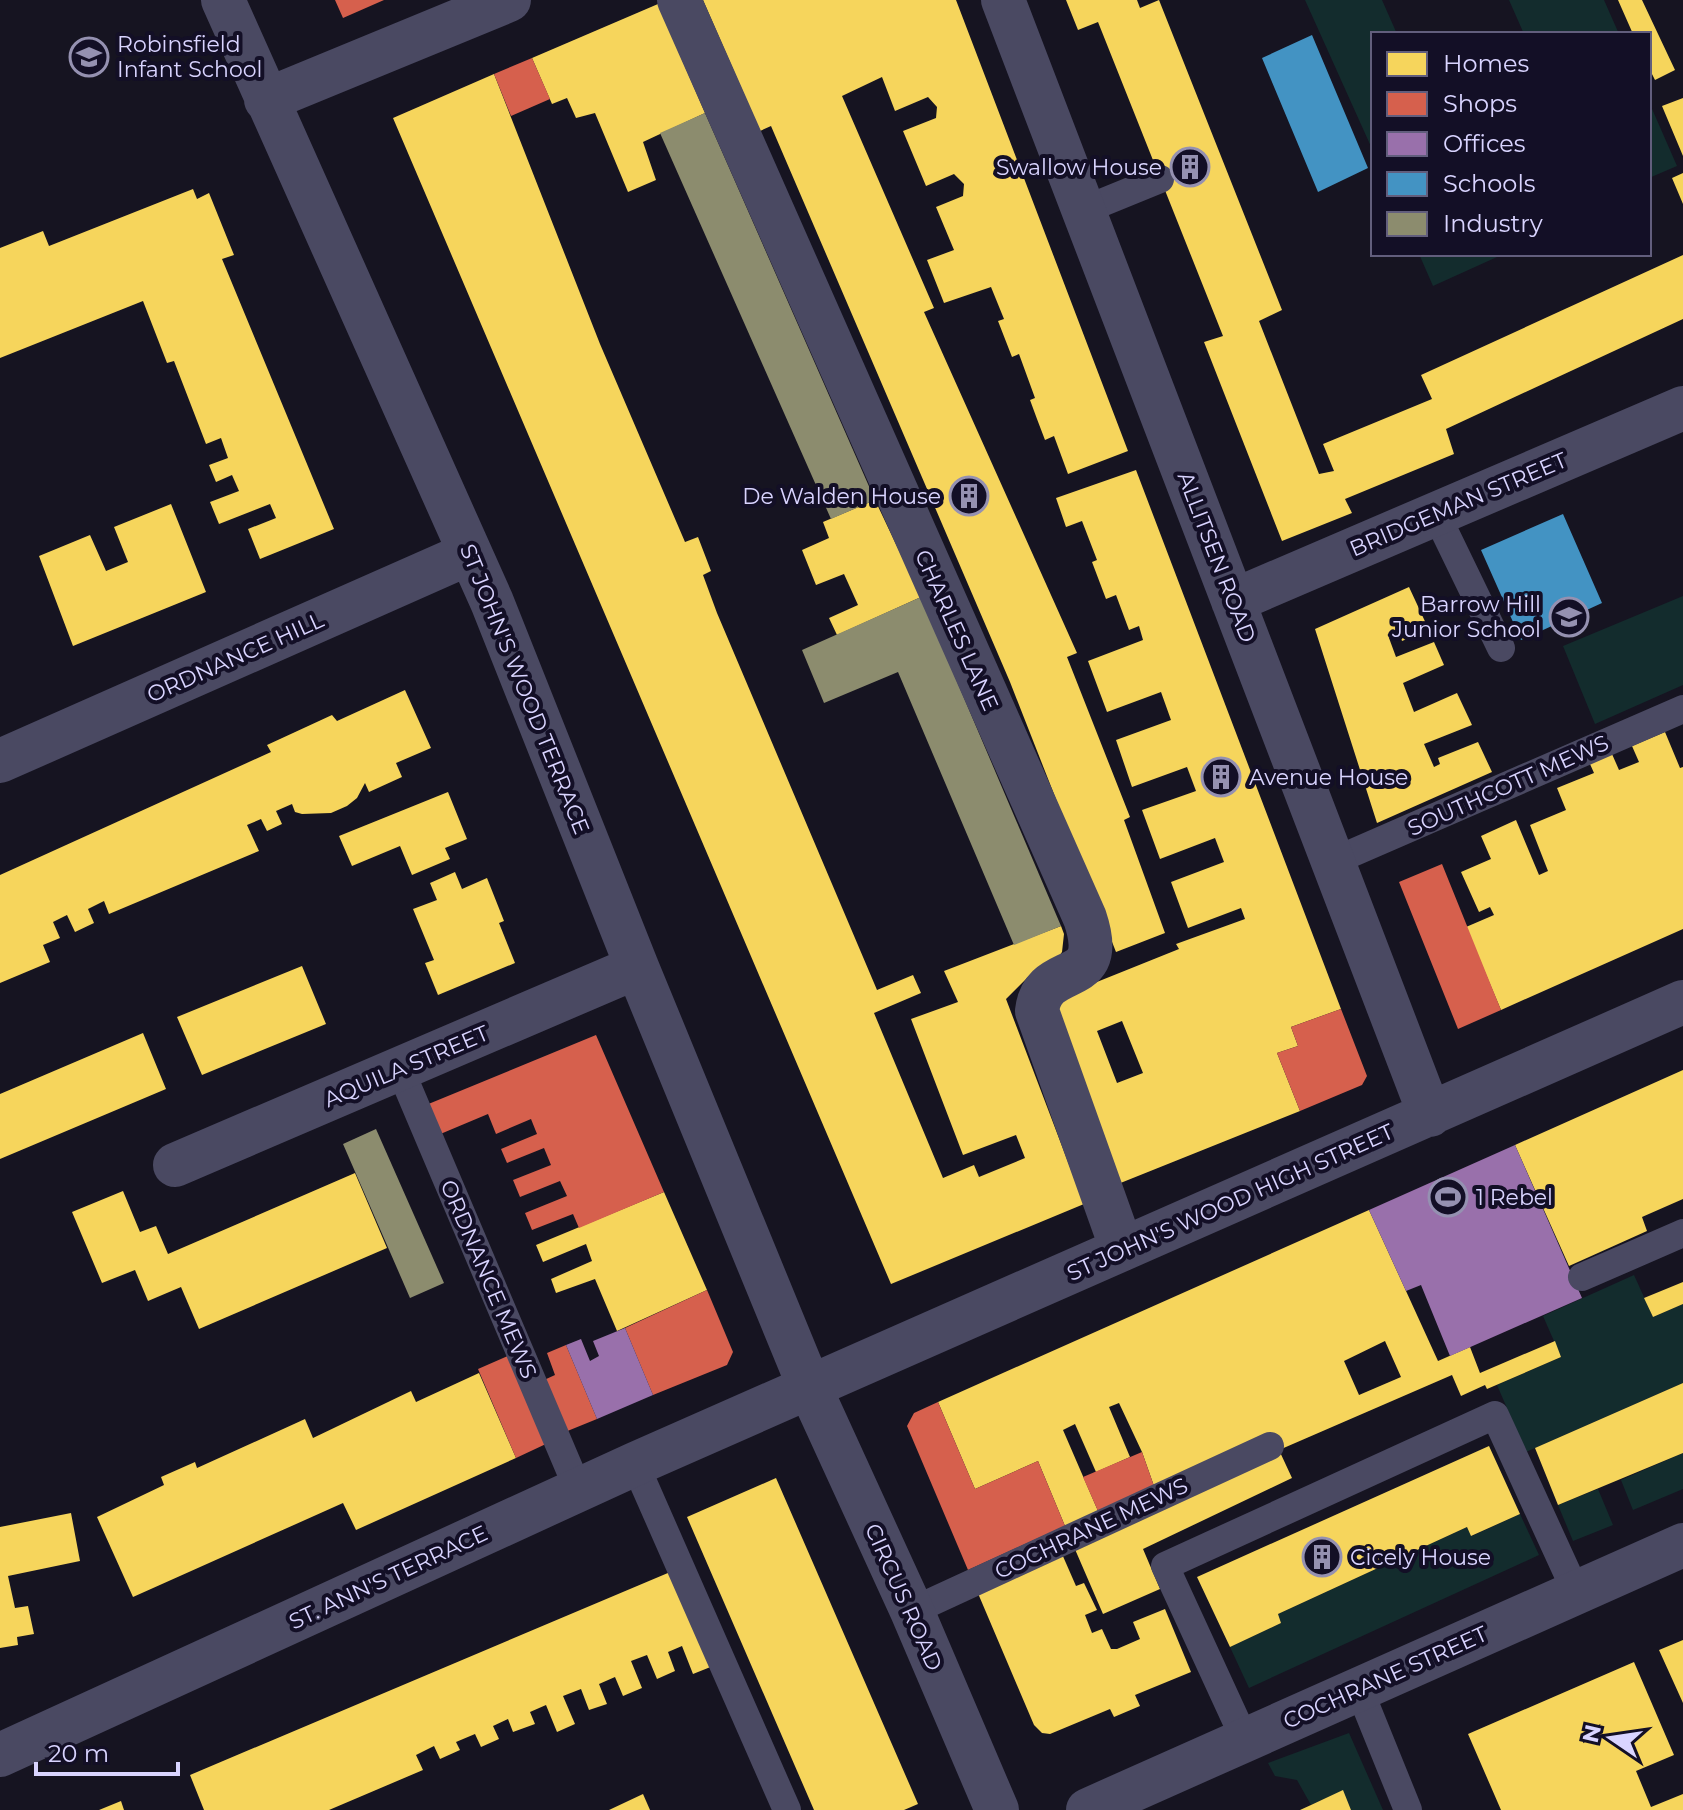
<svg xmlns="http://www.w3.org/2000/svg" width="1683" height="1810" viewBox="0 0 1683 1810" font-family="Montserrat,sans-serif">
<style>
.green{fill:#132c2d}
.homes{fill:#f6d55c;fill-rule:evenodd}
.shops{fill:#d6604d}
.offices{fill:#9970ab}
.schools{fill:#4393c3}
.industry{fill:#8c8c6e}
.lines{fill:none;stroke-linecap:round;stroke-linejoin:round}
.lane{stroke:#4a4962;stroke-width:28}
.street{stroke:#4a4962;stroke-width:44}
.labels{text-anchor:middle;stroke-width:8;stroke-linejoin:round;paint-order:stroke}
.poi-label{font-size:22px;fill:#d9d4ff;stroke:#130f26;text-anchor:start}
.street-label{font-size:22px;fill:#d9d4ff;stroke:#130f26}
</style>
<rect width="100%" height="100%" fill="#161421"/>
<!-- green -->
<path class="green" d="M1305,0h77l15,34h-24v117z
M1509,0h95l15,34h-95z
M1649,102l28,64 -28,12z
M1419,254h77l1,3 -64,29z
M1683,596v89l-88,39 -32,-78z
M1634,1275l19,42 30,-13v79l-157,69 -29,-67 64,-28 -18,-41z
M1683,1453v36l-50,21 -12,-30z
M1598,1489l15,36 -40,16 -15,-36z
M1520,1514l19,41 -290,133 -19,-41 51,-24 -3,-9 189,-87 5,9z
M1349,1733l34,77h-32l-9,-19 -31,14 -14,-25 -22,-4 -7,-13z"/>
<!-- homes -->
<path class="homes" d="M703,0h253l172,451 -60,23 -14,-38 -9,4 -8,-21 -7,-19 5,-2 -16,-44 -7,3 -14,-36 6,-2 -13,-32 -47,16 -17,-43 27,-10 -18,-43 27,-11 1,-12 -10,-10 -28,12 -23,-55 33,-13 1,-11 -9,-10 -33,14 -13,-34 -40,19 92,212 -10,4 153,341 -10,4 63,160 -6,3 41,113 -49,19 -106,-270 -239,-556 -11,5z
M1066,0h71l3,8 19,-8 123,310 -23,11 60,153 15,-3 -11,-27 109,-45 -11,-24 262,-120v64l-237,110 8,25 -109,45 7,14 -70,28 -78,-199 19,-6 -125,-314 -20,8z
M1618,0h24l33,70 -20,10 -6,-12v-34h-16z
M658,4l47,109 -62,29 13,38 -28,12 -33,-79 -19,5 -9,-20 -15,6 -20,-46z
M494,74l106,270 85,198 13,-5 13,34 -8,4 14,38 160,377 36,-15 8,18 -47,20 69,165 31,-13 5,12 46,-19 -9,-23 -53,20 -52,-136 47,-17 -14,-31 117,-45 3,8 -2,18 -5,7 -26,15 -25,25 78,205 -193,80 -498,-1166z
M1683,98v58l-21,-50z
M1683,173v31l-11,-26z
M193,189l4,10 12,-6 25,62 -12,4 112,270 -74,30 -12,-30 28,-11 -6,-14 -51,20 -9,-22 29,-11 -7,-16 -16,7 -7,-17 19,-7 -7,-20 -15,6 -32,-83 -7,2 -24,-62 -143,57v-110l43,-17 6,15z
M1136,470l205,539 -50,18 7,19 -21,7 23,58 -182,73 -66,-172 5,-14 122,-49 -3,-5 69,-25 -4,-11 -53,20 -17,-46 53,-20 -9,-24 -55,21 -18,-49 54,-19 -9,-24 -55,20 -16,-47 55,-20 -10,-28 -54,20 -19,-51 55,-21 -4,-14 -10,4 -13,-35 -10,4 -14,-37 5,-2 -15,-39 -16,6 -10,-29zM1122,1021l21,52 -26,10 -20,-52z
M875,500l46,97 -84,38 -8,-17 29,-13 -14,-31 -28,11 -14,-35 27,-12 -6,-16z
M171,504l35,88 -133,54 -34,-90 51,-21 16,36 22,-9 -14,-35z
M1409,587l20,43 -27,11 -2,-7 -11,4 7,19 38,-15 10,23 -41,18 11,29 43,-19 15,32 -48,19 10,23 6,-3 -2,-6 40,-16 14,30 -115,51 -62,-194z
M405,690l26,58 -35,15 6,14 -33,15 -4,-9 -8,15 -10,8 -16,7 -29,1 -7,-2 -3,-8 -16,7 6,13 -15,7 -6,-12 -14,6 12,26 -150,63 -5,-13 -16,8 6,14 -19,9 -8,-17 -14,7 7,16 -17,7 7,17 -50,21v-108l271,-123 -4,-7 65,-30 5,6z
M1665,732l15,36 3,-1v162l-182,81 -35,-83 28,-12 -4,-8 -11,5 -18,-40 30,-13 -10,-23 35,-16 23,55 9,-4 -18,-46 36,-15 -9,-22 37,-15 -4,-9 22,-10 7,16 20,-8 -7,-16z
M448,792l19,47 -22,9 5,11 -38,16 -12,-29 -48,20 -13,-30z
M455,872l7,17 25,-11 17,43 -5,2 16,40 -77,32 -13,-32 9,-3 -21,-51 24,-9 -7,-17z
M302,966l24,58 -124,51 -25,-58z
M143,1033l23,56 -166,70v-65z
M1683,1070v129l-41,18 5,14 -78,35 -54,-121z
M355,1173l32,75 -188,81 -18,-42 -33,14 -13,-31 -33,13 -30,-71 51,-21 17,41 16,-6 12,28z
M664,1192l43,98 -90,41 -22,-52 -39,14 -5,-14 41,-18 -6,-17 -43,18 -7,-17z
M1369,1210l69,151 32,-14 10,26 75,-32 6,16 -74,32 -2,-4 -24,11 -9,-21 -173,75 -125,36 -12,-34 -23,-49 -10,4 21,50 -34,15 -21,-48 -12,6 35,81 -33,15 -27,-65 -63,28 -37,-87zM1385,1341l16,36 -42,18 -15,-34z
M1683,1282v22l-30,13 -9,-19z
M479,1373l37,85 -160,72 -13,-27 -210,94 -36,-80 67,-32 -3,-8 34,-15 2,6 108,-49 8,19 98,-47 5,11z
M1683,1383v70l-125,52 -23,-57z
M1489,1446l31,68 -49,22 -4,-9 -189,87 3,9 -51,24 -33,-70z
M1279,1450l13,28 -149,71 17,40 -57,25 -29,-67z
M776,1478l142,326 -14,6h-90l-127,-293z
M71,1513l9,48 -72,15 7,32 13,-2 6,28 -17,3 1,8 -18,3v-121z
M1062,1554l14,32 8,-3 13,27 -12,5 7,18 10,-4 9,20h6l23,-10 -7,-17 32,-13 26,63 -56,23 5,11 -26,11 -4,-8 -60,25 -8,-1 -8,-8 -57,-134z
M675,1570l38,96 -20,8 -11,-28 -14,6 7,19 -18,8 -10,-24 -16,6 11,27 -19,8 -8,-19 -16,7 8,20 -18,6 -8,-21 -18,7 12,28 -18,8 -11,-27 -16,7 5,12 -22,8 -5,-13 -15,7 6,13 -18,8 -6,-13 -19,8 4,8 -20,9 -6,-13 -18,9 7,15 -94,40h-125l-14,-35z
M1683,1640v63l-24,-53z
M1634,1662l40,93 -38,16 15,36 32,-13v16h-182l-33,-76z
M1343,1790l8,20h-51l11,-5z
M643,1794l7,16h-41z
M121,1801l3,9h-25z"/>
<!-- shops -->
<path class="shops" d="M335,0h49l-41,18z
M532,58l18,41 -39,17 -17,-42z
M1442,864l59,146 -43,19 -59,-147z
M1341,1009l26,67 -5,9 -62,26 -23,-58 21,-7 -7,-19z
M596,1035l68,157 -85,36 -6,-14 -41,16 -7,-17 42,-17 -7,-15 -40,16 -7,-17 38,-15 -7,-17 -37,15 -6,-14 36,-15 -6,-15 -35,15 -8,-20 -50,21 -12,-30z
M707,1290l26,62 -6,13 -74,30 -28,-67z
M566,1345l31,74 -32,13 -21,-52 11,-5 -8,-22z
M510,1355l38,88 -32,15 -38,-89z
M938,1402l37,87 63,-28 27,65 -97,44 -61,-144 7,-13z
M1142,1452l12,34 -56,25 -15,-34z"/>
<!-- offices -->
<path class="offices" d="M1515,1145l67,153 -132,58 -29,-71 -15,6 -37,-81z
M625,1328l28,67 -56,24 -31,-74 15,-6 9,22 9,-5 -6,-15z"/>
<!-- schools -->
<path class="schools" d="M1312,35l56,133 -50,24 -56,-134z
M1563,514l39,89 -81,37 -40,-90z"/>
<!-- industry -->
<path class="industry" d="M705,113l170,387 -44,19 -171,-386z
M921,597l140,329 -47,19 -116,-273 -74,31 -22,-53z
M376,1129l68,154 -34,15 -67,-154z"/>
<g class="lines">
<!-- lane -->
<path class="lane" d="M1084,210l76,-31
M1436,514l65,134
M1334,861l349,-152
M400,1069l178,420
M1582,1277l101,-44
M635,1464l152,346
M912,1611l358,-165
M1359,1689l49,121
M1245,1740l-80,-174 330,-151 81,177"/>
<!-- street -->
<path class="street" d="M223,0l269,602 145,365 172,419 103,225 85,199
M679,0l406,918c25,74 -42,40 -48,93l85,238
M1003,0l427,1115
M266,100l243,-100
M1233,601l450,-193
M0,761l470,-208
M175,1165l462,-198
M0,1755l635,-291 1048,-462
M1088,1810l595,-265"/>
</g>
<!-- icons -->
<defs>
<g id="school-ring" transform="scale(2)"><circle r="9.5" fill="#130f26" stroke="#9591b1" stroke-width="1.5"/><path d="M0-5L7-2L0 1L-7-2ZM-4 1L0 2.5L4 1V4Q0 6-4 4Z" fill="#9591b1"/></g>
<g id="building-ring" transform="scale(2)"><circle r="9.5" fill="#130f26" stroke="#9591b1" stroke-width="1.5"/><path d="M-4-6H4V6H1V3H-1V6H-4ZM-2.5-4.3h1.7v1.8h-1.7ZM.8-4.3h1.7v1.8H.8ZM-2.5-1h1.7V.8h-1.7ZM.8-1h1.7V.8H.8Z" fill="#9591b1"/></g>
<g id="stadium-ring" transform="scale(2)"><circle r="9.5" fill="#130f26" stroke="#9591b1" stroke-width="1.5"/><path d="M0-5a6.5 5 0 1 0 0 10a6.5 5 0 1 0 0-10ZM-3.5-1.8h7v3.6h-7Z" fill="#9591b1"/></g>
</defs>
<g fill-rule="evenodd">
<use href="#school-ring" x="89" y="57"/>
<use href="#building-ring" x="1190" y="167"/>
<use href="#building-ring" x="969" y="496"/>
<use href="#school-ring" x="1569" y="617"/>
<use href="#building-ring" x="1221" y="777"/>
<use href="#stadium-ring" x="1448" y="1197"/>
<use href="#building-ring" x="1322" y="1557"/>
</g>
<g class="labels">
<!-- poi labels -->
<g class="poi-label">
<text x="117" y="52">Robinsfield<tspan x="117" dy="25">Infant School</tspan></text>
<text x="1162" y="175" text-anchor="end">Swallow House</text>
<text x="941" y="504" text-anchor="end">De Walden House</text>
<text x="1541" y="612" text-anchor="end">Barrow Hill<tspan x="1541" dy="25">Junior School</tspan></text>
<text x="1249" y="785">Avenue House</text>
<text x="1476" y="1205">1 Rebel</text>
<text x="1350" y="1565">Cicely House</text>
</g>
<!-- street labels -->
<g class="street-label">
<text transform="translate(1458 504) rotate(-23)" y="8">BRIDGEMAN STREET</text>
<text transform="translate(1217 557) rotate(69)" y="8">ALLITSEN ROAD</text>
<text transform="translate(957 630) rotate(66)" y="8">CHARLES LANE</text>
<text transform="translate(235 657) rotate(-24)" y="8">ORDNANCE HILL</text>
<text transform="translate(525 689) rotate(68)" y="8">ST JOHN'S WOOD TERRACE</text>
<text transform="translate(1508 785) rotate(-24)" y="8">SOUTHCOTT MEWS</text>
<text transform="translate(406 1066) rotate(-23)" y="8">AQUILA STREET</text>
<text transform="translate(1230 1202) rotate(-24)" y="8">ST JOHN'S WOOD HIGH STREET</text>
<text transform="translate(489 1279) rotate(67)" y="8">ORDNANCE MEWS</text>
<text transform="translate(1091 1528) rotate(-25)" y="8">COCHRANE MEWS</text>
<text transform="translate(388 1577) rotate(-25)" y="8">ST. ANN'S TERRACE</text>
<text transform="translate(904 1597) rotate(66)" y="8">CIRCUS ROAD</text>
<text transform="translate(1385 1677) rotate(-24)" y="8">COCHRANE STREET</text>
</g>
</g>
<!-- legend -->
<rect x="1371" y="32" width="280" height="224" fill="#130f26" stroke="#625e7d" stroke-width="2"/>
<rect x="1387" y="52" width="40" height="24" fill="#f6d55c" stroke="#625e7d" stroke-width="2"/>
<text x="1443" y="72" font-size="24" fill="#d9d4ff">Homes</text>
<rect x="1387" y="92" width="40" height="24" fill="#d6604d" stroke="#625e7d" stroke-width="2"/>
<text x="1443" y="112" font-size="24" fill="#d9d4ff">Shops</text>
<rect x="1387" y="132" width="40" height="24" fill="#9970ab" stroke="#625e7d" stroke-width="2"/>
<text x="1443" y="152" font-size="24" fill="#d9d4ff">Offices</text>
<rect x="1387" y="172" width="40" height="24" fill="#4393c3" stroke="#625e7d" stroke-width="2"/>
<text x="1443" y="192" font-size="24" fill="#d9d4ff">Schools</text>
<rect x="1387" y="212" width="40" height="24" fill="#8c8c6e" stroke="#625e7d" stroke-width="2"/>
<text x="1443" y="232" font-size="24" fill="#d9d4ff">Industry</text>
<!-- north arrow -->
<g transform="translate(1611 1738) rotate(283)" stroke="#130f26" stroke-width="6" paint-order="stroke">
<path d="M0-6L14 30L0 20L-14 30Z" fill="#d9d4ff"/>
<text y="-12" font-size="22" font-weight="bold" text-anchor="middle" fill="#d9d4ff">N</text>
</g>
<!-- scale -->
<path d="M36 1762v12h142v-12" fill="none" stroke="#d9d4ff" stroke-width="4"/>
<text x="48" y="1762" font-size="24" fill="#d9d4ff" stroke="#130f26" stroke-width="6" paint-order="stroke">20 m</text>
</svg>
